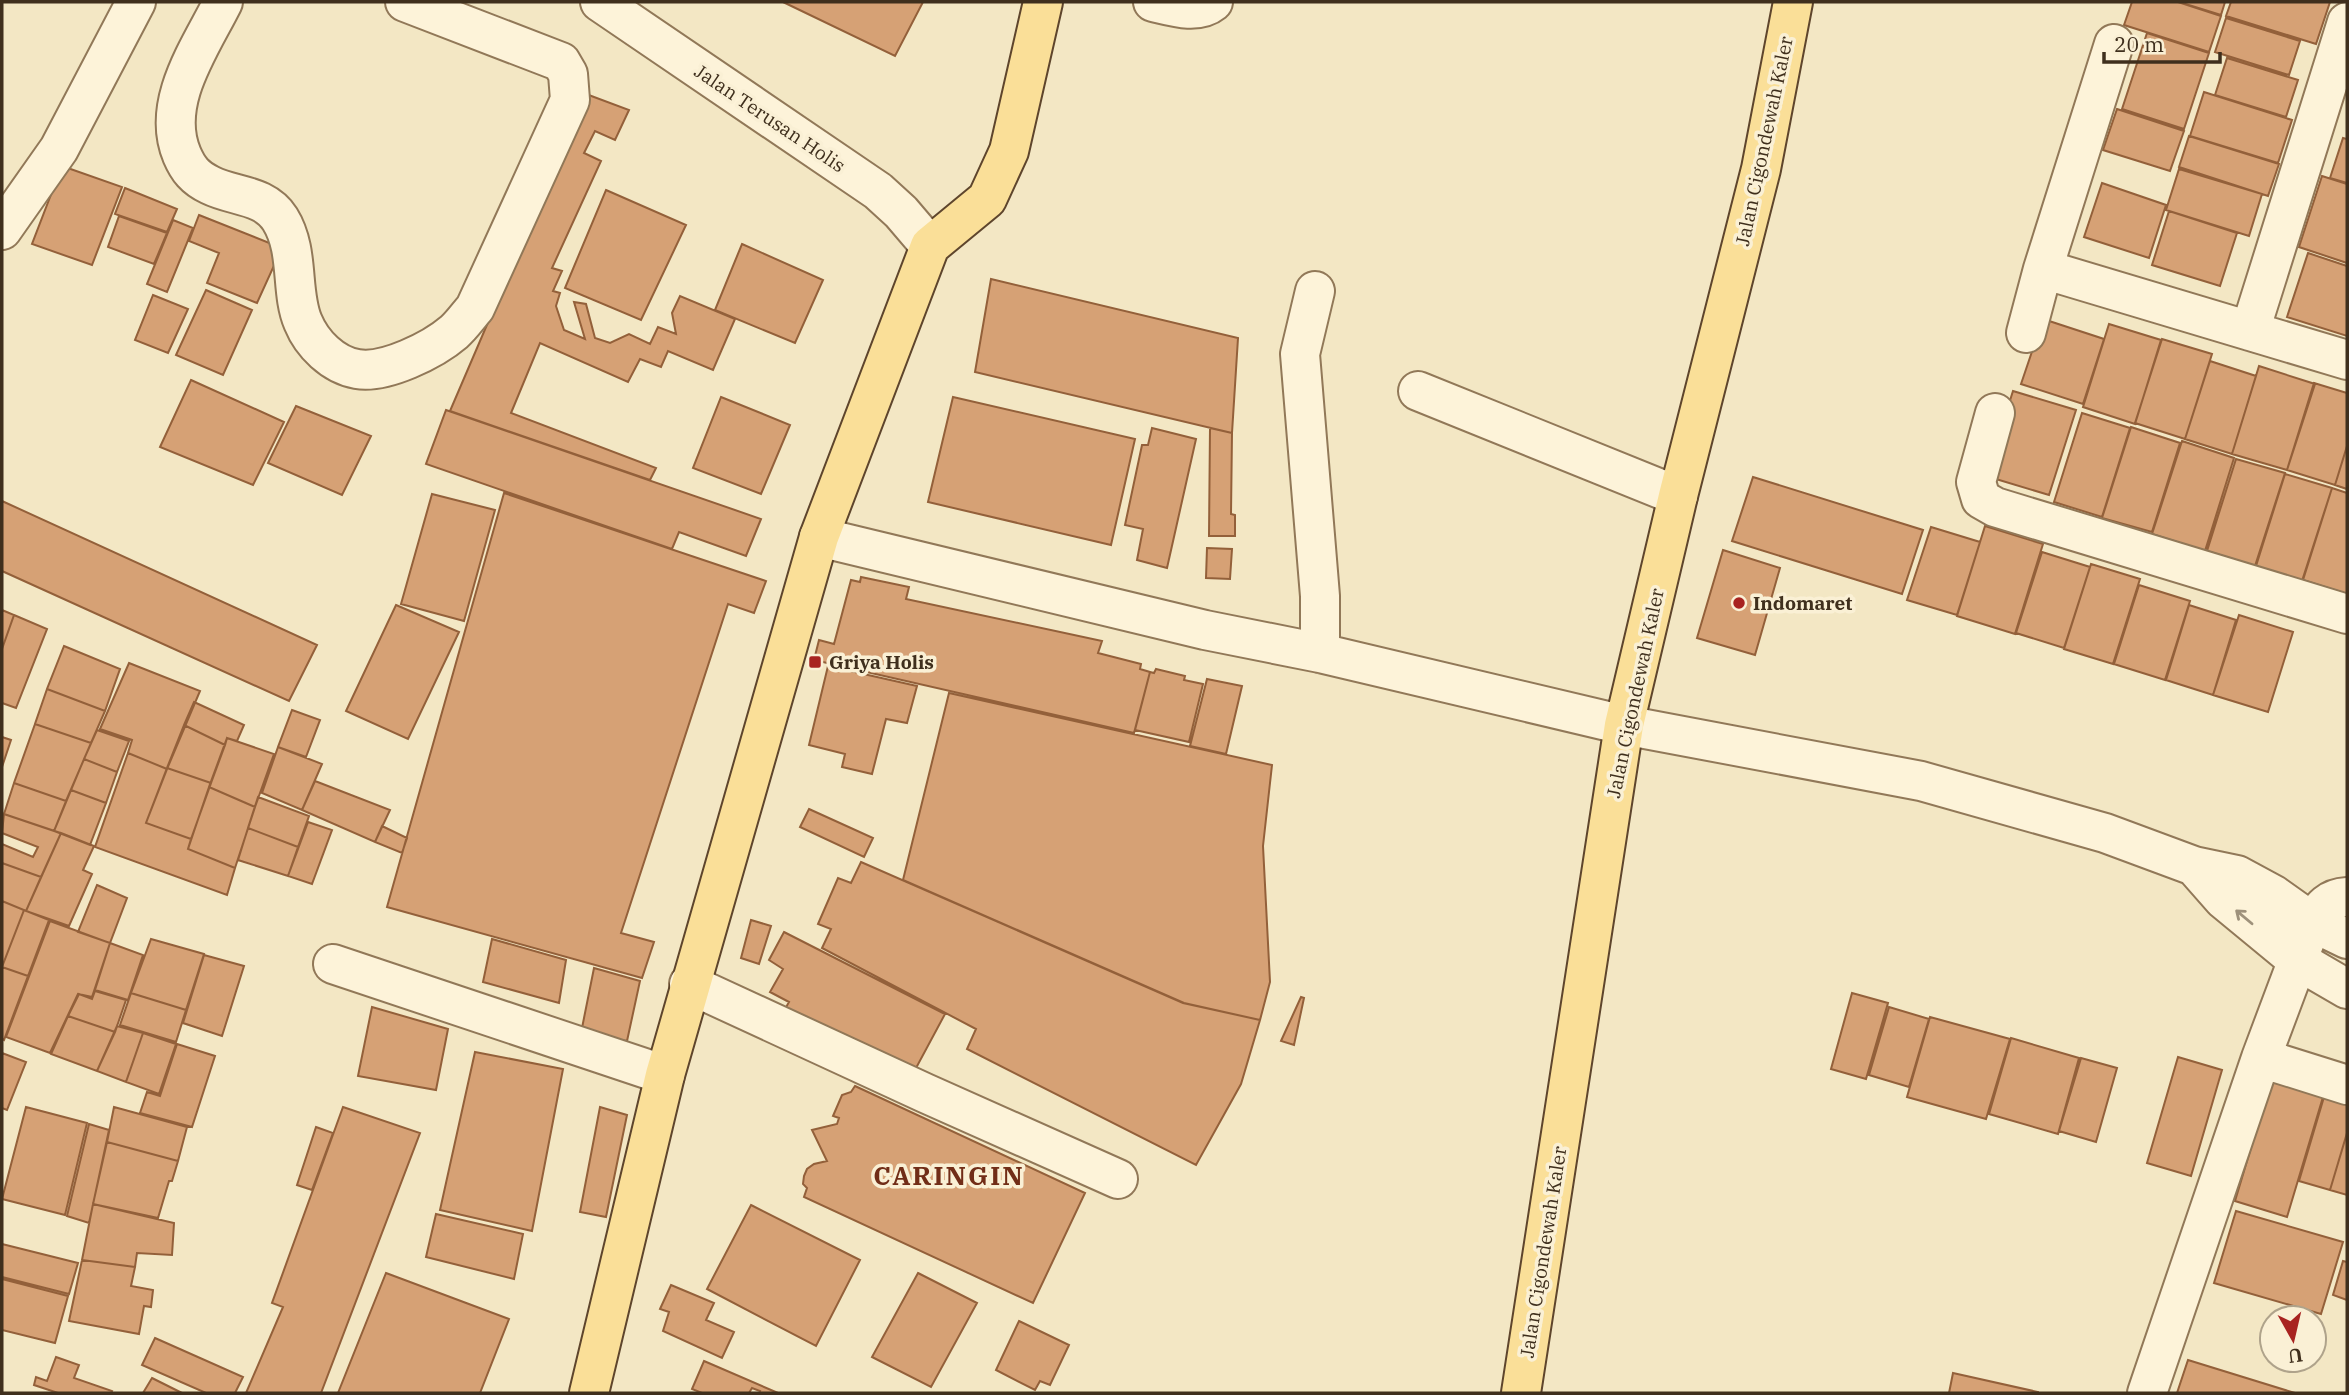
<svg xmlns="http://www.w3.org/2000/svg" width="2349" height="1395" viewBox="0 0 2349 1395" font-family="'IBM Plex Serif',serif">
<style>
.building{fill:#d6a175;stroke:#93603a;stroke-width:2}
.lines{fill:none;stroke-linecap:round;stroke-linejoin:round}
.minor-casing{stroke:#917858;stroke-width:42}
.major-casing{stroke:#5e452c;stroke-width:42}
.minor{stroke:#fdf3d9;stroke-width:38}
.major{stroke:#fadf98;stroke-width:38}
.oneway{stroke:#9e917b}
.poi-dot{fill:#a82320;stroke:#faf0d5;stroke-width:2.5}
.labels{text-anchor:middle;stroke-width:7;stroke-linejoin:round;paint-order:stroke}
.street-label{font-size:19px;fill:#3f2f1d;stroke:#faf0d5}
.poi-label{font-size:19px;font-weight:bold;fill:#3f2f1d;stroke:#faf0d5;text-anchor:start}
.district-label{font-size:26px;font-weight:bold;letter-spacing:2px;fill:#712d17;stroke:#faf0d5}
</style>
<rect width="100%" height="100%" fill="#f3e7c4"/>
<!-- building -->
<path class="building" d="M783,2h140l-28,54z
M2132,2h46l43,14 -12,36 -85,-27z
M2179,2h46l-4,13z
M2231,2h99l-14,42 -90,-28z
M2226,18l74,23 -11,34 -74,-23z
M2147,33l62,20 -25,76 -62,-20z
M2227,58l71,22 -12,37 -71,-22z
M2204,92l88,28 -14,43 -88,-27z
M586,94l43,16 -14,30 -20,-9 -11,22 17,8 -49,107 10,3 -9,20 7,2 -4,13 8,24 21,9 -11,-37 12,2 9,34 15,5 19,-9 21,10 8,-17 18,7 -4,-21 8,-17 55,23 -22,51 -45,-19 -7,16 -21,-8 -12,23 -88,-39 -29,70 145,55 -6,12 -200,-69z
M2117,109l67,22 -14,40 -67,-21z
M2189,136l90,28 -11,32 -89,-29z
M2343,138l4,1v44l-17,-5z
M62,166l60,21 -30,78 -60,-21z
M2179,169l83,25 -13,42 -83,-26z
M2322,176l25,8v79l-48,-16z
M2102,183l64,22 -17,53 -65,-21z
M125,188l52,21 -10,23 -52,-18z
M606,190l80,35 -45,95 -76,-32z
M2169,211l68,22 -17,53 -68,-21z
M199,215l83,33 -25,55 -50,-20 12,-30 -30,-12z
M119,216l48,17 -13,31 -46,-17z
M173,220l20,8 -26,64 -20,-8z
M742,244l81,36 -28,63 -80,-33z
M2308,253l39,13v70l-60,-19z
M991,279l247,59 -6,95 -257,-61z
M206,290l46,20 -29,65 -47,-20z
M153,295l35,14 -20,44 -33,-13z
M2043,319l61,20 -21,65 -62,-20z
M2109,324l52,16 -26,84 -52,-17z
M2162,339l50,15 -27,85 -50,-16z
M2210,361l46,15 -24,78 -47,-15z
M2259,366l56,18 -28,86 -55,-16z
M191,380l93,42 -31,63 -93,-38z
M2314,383l33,10v53l-12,39 -48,-15z
M2013,391l63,19 -27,85 -63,-19z
M721,397l69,28 -29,69 -68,-26z
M953,397l182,42 -24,106 -183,-43z
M296,406l75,30 -29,59 -74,-32z
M446,410l315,109 -15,37 -67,-24 -7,17 -246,-85z
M2082,413l48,15 -28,89 -48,-15z
M2131,427l49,16 -28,89 -50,-14z
M1152,428l44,11 -29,129 -30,-8 6,-31 -18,-4 17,-80h6z
M1210,428l22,5 -1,81 4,1v21h-26z
M2182,441l52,17 -29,93 -53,-17z
M2347,446v43l-12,-4z
M2236,459l49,14 -30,93 -48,-15z
M2285,474l47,14 -30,93 -46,-15z
M1753,477l170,53 -21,64 -170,-53z
M2332,488l15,5v101l-44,-14z
M504,493l262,88 -12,32 -26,-9 -107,329 33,9 -12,36 -255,-71z
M432,494l63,16 -31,111 -63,-17z
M2,501l315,144 -28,56 -287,-130z
M1985,526l58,18 -28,90 -58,-18z
M1931,527l49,15 -23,73 -50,-15z
M1207,548l25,1 -2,30 -24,-1z
M1723,550l57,18 -25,87 -58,-17z
M2042,552l48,15 -26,81 -48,-15z
M2091,564l49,15 -27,85 -49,-15z
M861,577l48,10 -3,12 196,42 -4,12 43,11 -1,5 10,3 -16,61 -320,-73 5,-20 15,4 17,-64 9,2z
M2139,585l51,16 -25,79 -51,-16z
M396,605l63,27 -51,107 -62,-28z
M2189,605l47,15 -23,75 -47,-15z
M2,610l12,5 -12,34z
M14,615l33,14 -31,79 -14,-5v-54z
M2239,615l54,17 -25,80 -55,-17z
M64,646l56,23 -15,42 -58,-22z
M129,663l71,28 -33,78 -39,-16 4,-13 -32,-11z
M828,666l89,20 -10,37 -21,-4 -14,55 -30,-7 3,-13 -36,-9z
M1156,669l29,7 -1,4 19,4 -14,58 -54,-12 15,-58 4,1z
M1207,679l35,7 -16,68 -36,-8z
M47,689l58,22 -14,32 -56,-19z
M949,693l323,72 -9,81 7,136 -10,38 -76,-17 -281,-123z
M194,702l50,23 -7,16 -10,-3 -2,7 -41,-20z
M292,710l28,10 -14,37 -28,-10z
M35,724l56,19 -25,58 -52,-18z
M184,725l41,20 -14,38 -44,-15z
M97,730l32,11 -12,31 -33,-13z
M2,737l9,3 -9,27z
M227,738l47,16 -19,53 -46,-20z
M278,747l44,17 -20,46 -40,-17z
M128,753l39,16 -21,54 45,16 -3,10 47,19 -8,27 -132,-48z
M84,759l33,13 -11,31 -35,-13z
M167,768l44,15 -20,56 -45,-16z
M315,781l75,29 -15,32 -73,-32z
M14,783l52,18 -12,30 -50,-17z
M209,787l46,20 -20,61 -47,-19z
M71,790l35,13 -16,42 -36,-14z
M258,797l51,19 -11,31 -50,-19z
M809,809l64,29 -9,19 -64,-30z
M4,814l57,19 -20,44 -39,-14v-19l31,13 5,-10 -36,-14z
M308,822l24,8 -20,54 -24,-8z
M382,826l25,12 -5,15 -27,-11z
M248,828l50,19 -10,29 -50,-16z
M61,833l33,13 -11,24 9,4 -23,52 -43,-15z
M861,862l322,141 77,17 -19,64 -45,81 -229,-116 9,-20 -154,-81 9,-19 -13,-5 20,-46 13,5z
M2,863l39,14 -15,34 -24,-10z
M97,885l30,13 -17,45 -32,-11z
M2,901l22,9 -22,57z
M24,910l25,10 -21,56 -26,-9z
M751,920l20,6 -12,38 -18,-6z
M50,921l60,22 -18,54 -14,-3 -28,59 -44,-16z
M784,932l161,82 -37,69 -128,-65 9,-16 -19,-10 13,-23 -14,-9z
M151,939l53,15 -18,56 -55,-17z
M492,939l74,21 -7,43 -76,-21z
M110,943l33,12 -15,45 -33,-10z
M204,955l40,11 -22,70 -39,-13z
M2,967l26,9 -24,64 -2,-1z
M594,968l46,13 -13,60 -46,-8z
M95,991l31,9 -11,32 -47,-16 11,-22 13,5z
M131,993l55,17 -10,32 -56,-17z
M1852,993l36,10 -22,76 -35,-10z
M1301,997l3,1 -10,47 -13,-4z
M372,1007l76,22 -12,61 -78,-14z
M1889,1007l40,12 -20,68 -40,-12z
M68,1016l47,16 -18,39 -46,-17z
M1930,1017l80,22 -24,80 -79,-22z
M117,1026l26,7 -17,49 -29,-11z
M143,1033l33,11 -17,50 -33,-12z
M2011,1038l68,20 -21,76 -69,-20z
M177,1044l38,12 -23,71 -52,-14 7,-21 13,4z
M475,1052l88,17 -31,162 -92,-21z
M2,1053l24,9 -19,48 -5,-2z
M2178,1057l44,13 -31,106 -44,-13z
M2081,1058l36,10 -21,74 -37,-11z
M2271,1081l52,16 -36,120 -52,-16z
M855,1086l230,107 -52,110 -229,-106 3,-9 -4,-4 1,-8 3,-7 7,-5 13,-3 -15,-31 25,-6 2,-6 -6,-2 9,-21 9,-3z
M2324,1097l23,6v30l-17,57 -31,-9z
M26,1107l61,16 -22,92 -63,-16z
M114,1107l73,20 -9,34 -71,-19z
M343,1107l77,26 -99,260h-75l37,-86 -11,-4z
M600,1107l27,8 -21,102 -26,-5z
M89,1124l20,6 -20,93 -22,-7z
M316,1127l17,6 -21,57 -15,-5z
M2347,1133v62l-17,-5z
M107,1142l71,19 -6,20h-3l-11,37 -65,-14z
M93,1204l81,19 -2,32 -35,-2 -2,14 -53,-7z
M751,1205l109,55 -44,86 -109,-57z
M2236,1211l107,31 -22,72 -107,-31z
M436,1214l87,20 -9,45 -88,-22z
M2,1244l76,19 -9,31 -67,-17z
M82,1260l53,7 -4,19 22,4 -2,17 -7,-1 -5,28 -70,-13z
M2343,1261l4,1v38l-14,-5z
M386,1273l123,46 -29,74h-142z
M918,1273l59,30 -46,84 -59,-30z
M2,1279l66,17 -13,47 -53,-13z
M671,1285l43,18 -8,17 28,12 -12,26 -59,-27 6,-19 -9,-3z
M1019,1321l50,24 -19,40 -10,-4 -5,9 -39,-20z
M155,1338l88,39 -8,16h-29l-64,-28z
M56,1357l23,8 -5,13 38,13 -1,2h-53l-24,-8 2,-8 11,4z
M2188,1360l107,33h-118z
M704,1361l74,32h-19l1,-2 -8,-3 -3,5h-47l-10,-4z
M1953,1373l85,19v1h-89z
M152,1378l30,15h-39z"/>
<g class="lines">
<!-- minor casing -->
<g class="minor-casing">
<path id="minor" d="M223,2c-23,46 -63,101 -41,153 6,14 13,23 28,30 24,12 54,9 70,34 20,32 10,73 23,103 9,22 30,43 54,47 28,5 76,-19 97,-37 8,-7 14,-16 21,-24l95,-208 -2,-26 -7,-12 -156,-60
M600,2l278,189 23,21 29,34
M1153,2c18,4 44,13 60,0
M2,230l57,-81 77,-147
M2043,269l304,91
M1315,291l-15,63 20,242v57
M2250,331l97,-309
M2026,333l17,-64 71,-225
M1418,391l260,105
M1995,413l-19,69 5,17 14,8 352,107
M819,537l386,93 115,23 304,72 297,56 184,52 89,33 43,9 37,20 38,27 35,17
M2194,866l29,33 74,61 50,29
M333,964l332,111
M689,984l236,109 193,86
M2261,1058l86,27
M2147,1393l114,-335 51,-136c10,-15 17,-24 35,-25"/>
</g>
<!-- major casing -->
<g class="major-casing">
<path id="major" d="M589,1393l76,-318 154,-538 111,-291 57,-47 22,-48 34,-149
M1521,1393l103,-668 54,-229 83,-327 32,-167"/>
</g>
<!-- minor -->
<use href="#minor" class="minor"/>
<!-- major -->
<use href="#major" class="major"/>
</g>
<!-- one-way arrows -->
<defs><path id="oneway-shaft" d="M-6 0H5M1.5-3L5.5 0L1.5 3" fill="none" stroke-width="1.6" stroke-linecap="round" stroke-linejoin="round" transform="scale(1.75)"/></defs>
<use class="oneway" href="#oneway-shaft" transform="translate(2244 917) rotate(-140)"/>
<!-- markers -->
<g class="poi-dot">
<circle cx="1739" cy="603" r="7"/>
<rect x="808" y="655" width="14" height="14" rx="3.5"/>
</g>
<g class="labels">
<!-- street labels -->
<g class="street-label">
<text transform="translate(770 118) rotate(34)" y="7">Jalan Terusan Holis</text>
<text transform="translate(1764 141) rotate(-78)" y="7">Jalan Cigondewah Kaler</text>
<text transform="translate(1635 693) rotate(-78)" y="7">Jalan Cigondewah Kaler</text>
<text transform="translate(1543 1252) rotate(-81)" y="7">Jalan Cigondewah Kaler</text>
</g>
<!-- poi labels -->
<g class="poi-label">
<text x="1753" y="610">Indomaret</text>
<text x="829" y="669">Griya Holis</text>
</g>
<!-- district labels -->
<g class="district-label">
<text x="949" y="1185">CARINGIN</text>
</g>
</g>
<!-- border -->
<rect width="2349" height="1395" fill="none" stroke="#3f2f1d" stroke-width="7"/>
<!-- north arrow -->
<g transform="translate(2293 1339) rotate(172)"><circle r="33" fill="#faf0d5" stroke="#afa38b" stroke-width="2"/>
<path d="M0-5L12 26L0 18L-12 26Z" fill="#a82320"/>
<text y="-10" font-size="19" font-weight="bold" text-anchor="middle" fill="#3f2f1d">U</text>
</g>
<!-- scale -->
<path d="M2104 52v10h116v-10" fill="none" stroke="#3f2f1d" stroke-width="3.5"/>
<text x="2114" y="52" font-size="21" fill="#3f2f1d" stroke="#faf0d5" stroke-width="5" paint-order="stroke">20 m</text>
</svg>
